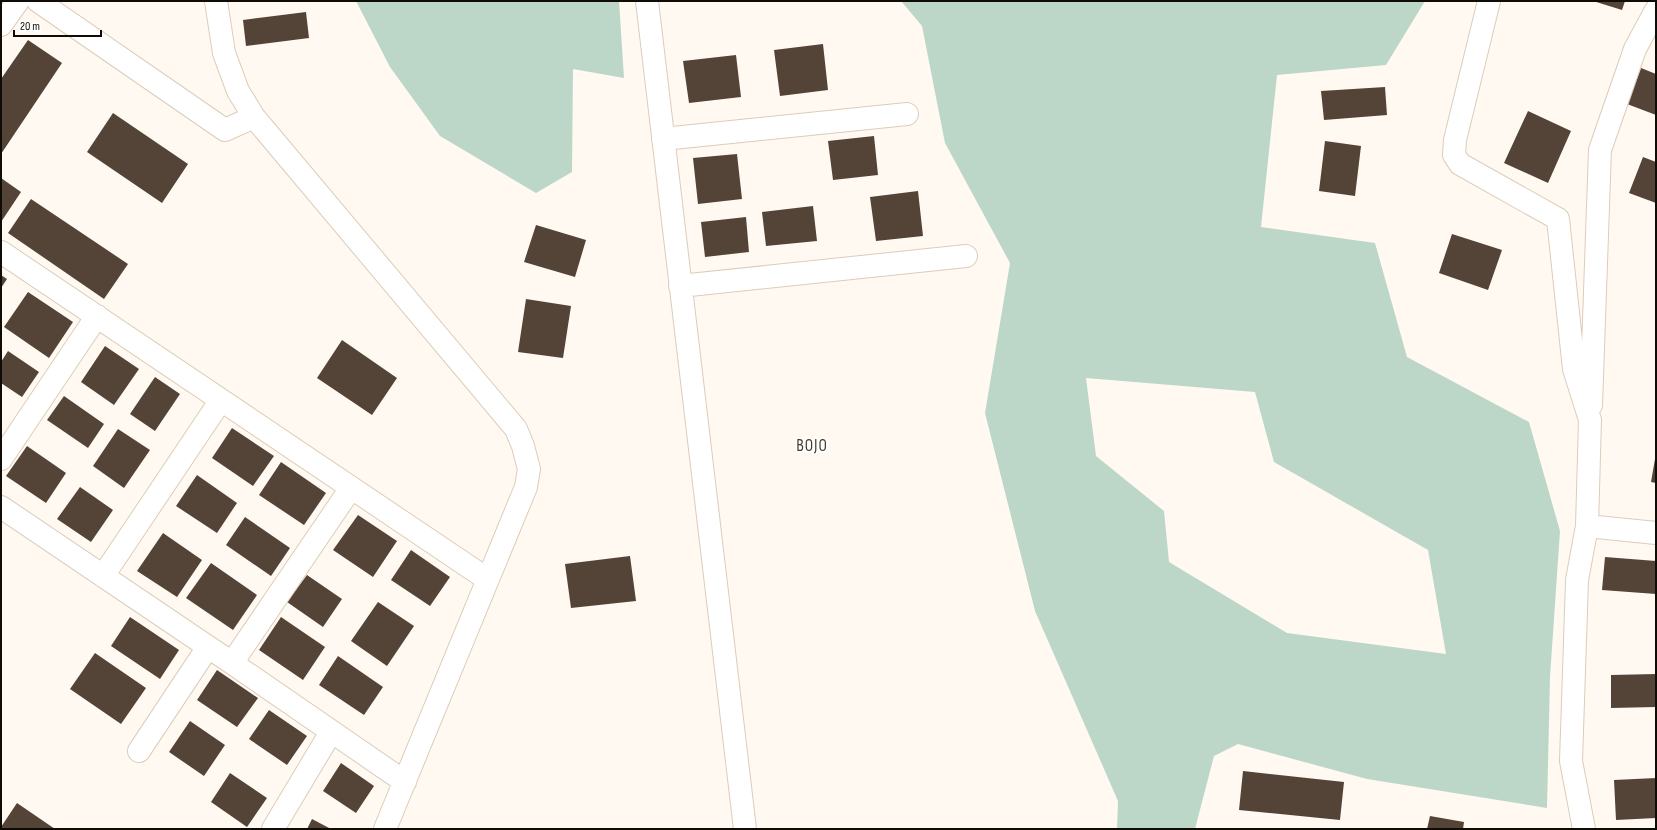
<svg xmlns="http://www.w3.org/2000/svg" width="1657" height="830" viewBox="0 0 1657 830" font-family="'Sofia Sans Condensed',sans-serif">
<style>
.green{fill:#bcd7c8;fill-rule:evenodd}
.building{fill:#544437}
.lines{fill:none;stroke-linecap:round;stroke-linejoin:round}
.minor-casing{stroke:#dbcdb9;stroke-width:24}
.minor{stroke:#fff;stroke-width:22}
.labels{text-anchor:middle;stroke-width:4;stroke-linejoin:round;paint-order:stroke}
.quarter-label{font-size:17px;letter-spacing:1px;fill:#453a29;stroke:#fff}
</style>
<rect width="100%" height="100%" fill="#fff9f1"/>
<!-- green -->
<path class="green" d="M356,1h263l5,77 -51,-9 -1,103 -36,21 -96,-57 -50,-69z
M901,1h524l-39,64 -109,10 -16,152 114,16 32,114 122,65 31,109 -10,146 -3,131 -180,-29 -129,-35 -24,12 -19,73h-78l1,-28 -83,-190 -50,-198 25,-150 -65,-120 -23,-117zM1086,378l169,14 19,70 154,88 18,104 -159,-21 -118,-71 -5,-51 -68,-55z"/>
<!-- building -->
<path class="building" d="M1593,1h32l-3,9z
M306,12l3,26 -63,8 -3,-26z
M28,40l34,23 -61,91v-75z
M823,44l5,46 -48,6 -6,-46z
M736,55l5,42 -52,6 -6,-42z
M1641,68l15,6v41l-29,-11z
M1385,87l2,28 -63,5 -3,-29z
M1528,111l43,20 -23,52 -44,-20z
M113,113l75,51 -26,39 -75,-51z
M874,136l4,39 -45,5 -5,-39z
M1325,141l36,5 -6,50 -36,-5z
M737,154l5,45 -44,5 -5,-46z
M1643,157l13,5v41l-27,-10z
M1,178l20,14 -20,30z
M918,191l5,45 -47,5 -6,-44z
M31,199l97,65 -24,35 -96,-66z
M813,206l4,35 -51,5 -4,-34z
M746,217l3,35 -44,5 -4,-35z
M536,225l50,15 -11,37 -51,-15z
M1452,234l50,16 -14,40 -49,-17z
M1,275l6,4 -6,9z
M28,292l45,30 -24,36 -45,-31z
M526,299l45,7 -8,52 -45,-6z
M342,340l55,38 -25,37 -55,-37z
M105,346l34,23 -25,36 -33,-23z
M8,351l31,21 -17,25 -21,-14v-21z
M155,377l25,17 -25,37 -25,-17z
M64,396l40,28 -16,24 -41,-28z
M232,428l42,28 -21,30 -41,-28z
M118,429l32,21 -26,38 -31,-22z
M27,446l39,27 -20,30 -40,-27z
M1655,459h1v24l-5,-1z
M281,462l45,31 -22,32 -45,-30z
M197,475l40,28 -20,30 -41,-27z
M80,487l33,23 -22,32 -34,-23z
M358,515l39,26 -24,36 -40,-27z
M245,517l45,31 -19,28 -45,-31z
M163,533l39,27 -25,37 -40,-26z
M411,550l39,27 -20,29 -39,-26z
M630,556l6,45 -65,7 -6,-44z
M1605,557l51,4v33l-54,-4z
M211,563l46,32 -24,35 -47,-32z
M307,575l35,24 -19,28 -36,-25z
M378,602l36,24 -27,40 -36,-25z
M130,617l49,33 -19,29 -49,-33z
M281,617l44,30 -22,33 -44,-30z
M95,653l51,35 -25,36 -51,-35z
M338,656l45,31 -19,28 -45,-30z
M217,670l41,28 -21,29 -40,-27z
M1656,674v33l-45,1v-33z
M269,710l38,26 -20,29 -38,-26z
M190,721l35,24 -21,31 -35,-24z
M341,763l33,23 -18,27 -33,-22z
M1243,771l101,11 -4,38 -101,-10z
M230,773l37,25 -20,29 -36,-25z
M1656,778v40l-40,2 -2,-40z
M17,803l38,26h-54v-2z
M1430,816l34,6 -1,7h-36z
M312,819l19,10h-24z"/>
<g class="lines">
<!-- minor casing -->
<g class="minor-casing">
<path id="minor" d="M38,1l187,129 29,-13
M216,1l8,52 14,38 16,26 262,312 7,17 6,23 -3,18 -141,342
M647,1l98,828
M1489,1l-34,139 -1,15 6,9 98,55 16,150 16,51 -3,106 -10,54 -6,181 13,68
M1,25l17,-24
M663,139l244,-25
M1,252l486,327
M680,286l286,-30
M1591,405l9,-255 35,-101 21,-39
M1,459l96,-143
M1,507l231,156 173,119
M1587,526l69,7
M103,576l118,-176
M232,663l119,-175
M139,751l69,-104
M273,829l58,-97"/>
</g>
<!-- minor -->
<use href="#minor" class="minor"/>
</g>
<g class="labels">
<!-- quarter labels -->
<g class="quarter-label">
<text x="812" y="451">BOJO</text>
</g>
</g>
<!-- border -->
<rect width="1657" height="830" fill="none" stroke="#0f0b05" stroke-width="4"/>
<!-- scale -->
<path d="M14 30v6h87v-6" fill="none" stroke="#0f0b05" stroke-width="2"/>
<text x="20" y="30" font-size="12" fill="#0f0b05" stroke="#ffffff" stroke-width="3" paint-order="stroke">20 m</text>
</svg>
